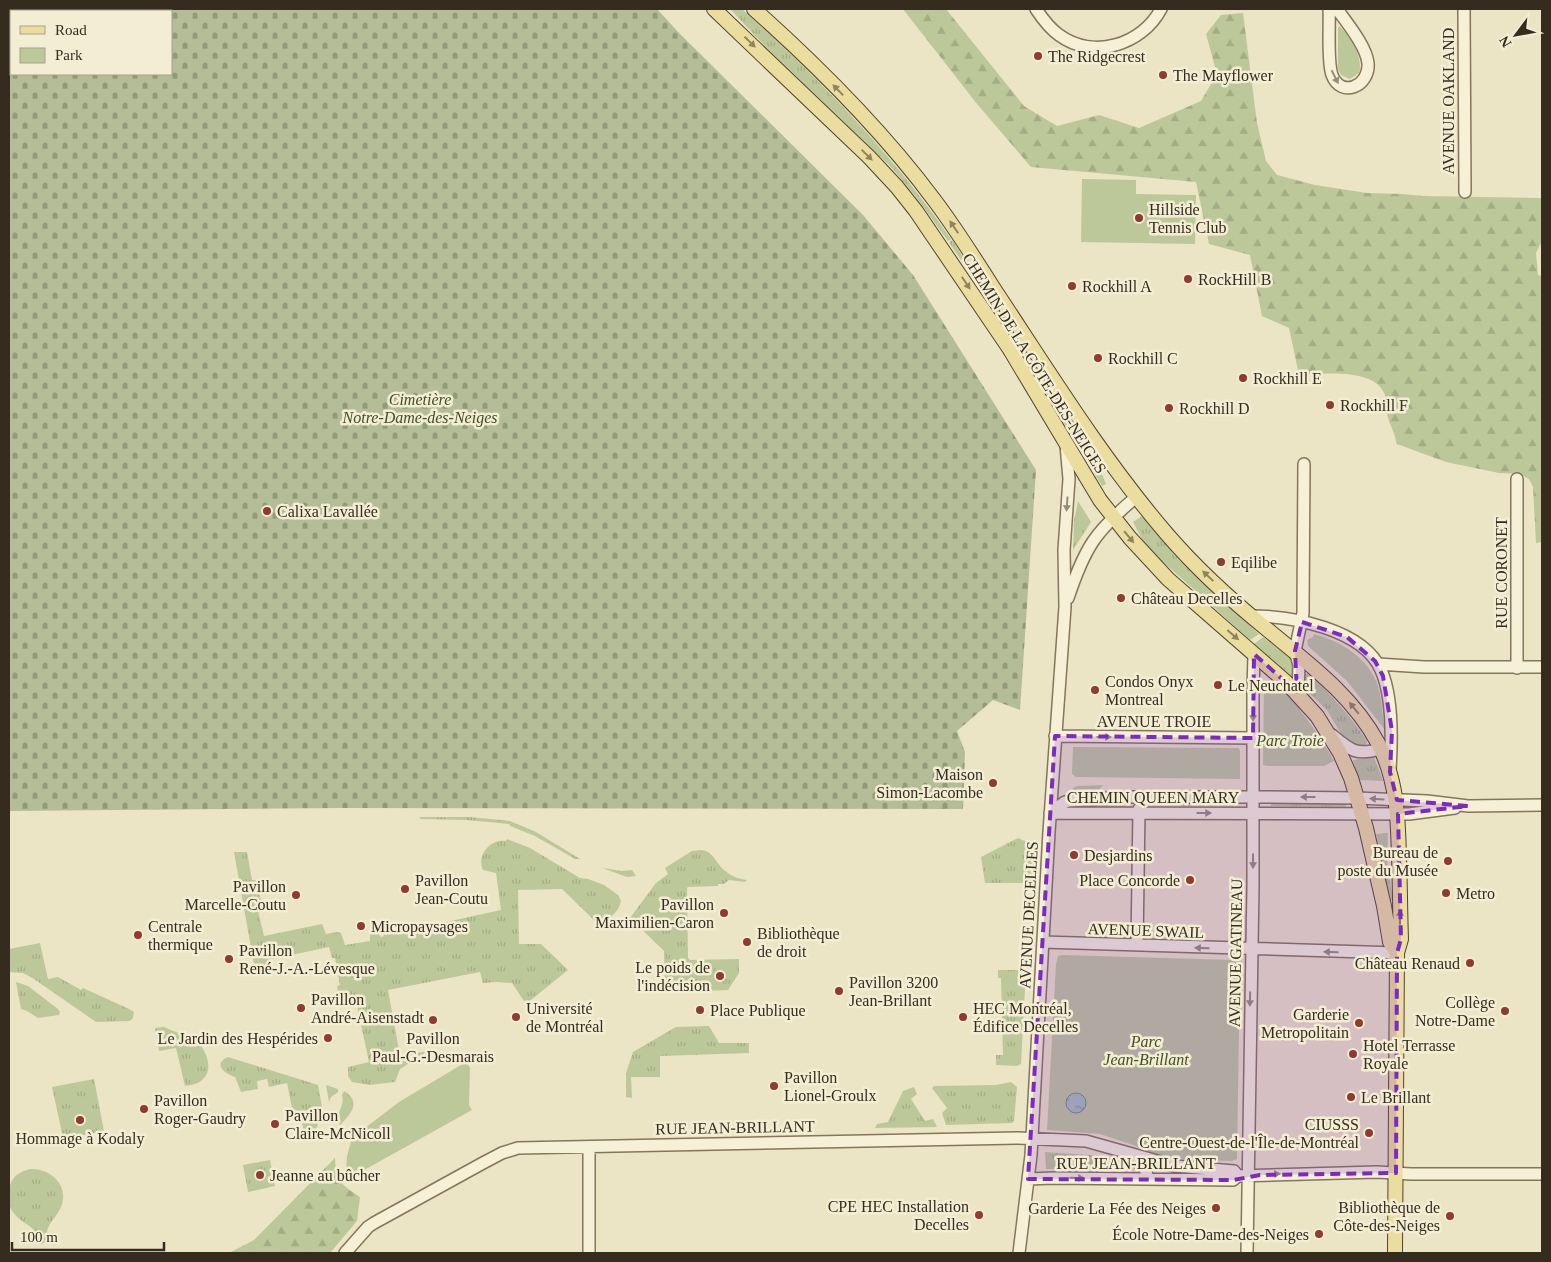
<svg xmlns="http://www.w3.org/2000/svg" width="1551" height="1262" viewBox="0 0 1551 1262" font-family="'Times New Roman',serif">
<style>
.grass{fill:url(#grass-tufts)}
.forest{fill:url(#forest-firs)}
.cemetery{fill:url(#cemetery-stones);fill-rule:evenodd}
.park{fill:#bdc89a}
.water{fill:url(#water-ripples);stroke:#6e8c88}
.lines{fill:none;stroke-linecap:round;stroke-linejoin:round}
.minor-casing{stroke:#84765c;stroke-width:14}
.major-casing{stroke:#524430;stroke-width:16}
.minor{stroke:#f6f0d7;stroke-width:11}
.major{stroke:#ebdc9f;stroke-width:14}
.oneway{fill:#90845f}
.oneway2{fill:#968e7b}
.marked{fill:#7b2cbf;fill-opacity:0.2;stroke:#7b2cbf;stroke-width:4;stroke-dasharray:10 6;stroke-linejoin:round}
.poi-dot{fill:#8e3b31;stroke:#f3edd4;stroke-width:2}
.labels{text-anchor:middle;stroke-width:5;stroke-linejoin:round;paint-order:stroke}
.poi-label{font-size:16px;fill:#352c1f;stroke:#f3edd4;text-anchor:start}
.street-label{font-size:16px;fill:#352c1f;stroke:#f3edd4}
.park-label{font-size:16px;font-style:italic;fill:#415027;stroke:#f3edd4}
</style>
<defs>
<pattern id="grass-tufts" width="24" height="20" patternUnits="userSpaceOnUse" patternTransform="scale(1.25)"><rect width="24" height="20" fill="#bdc89a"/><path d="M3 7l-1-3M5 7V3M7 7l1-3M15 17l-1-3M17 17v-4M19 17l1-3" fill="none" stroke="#a3ac84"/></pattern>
<pattern id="forest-firs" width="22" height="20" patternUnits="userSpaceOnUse" patternTransform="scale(1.25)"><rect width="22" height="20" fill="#bdc89a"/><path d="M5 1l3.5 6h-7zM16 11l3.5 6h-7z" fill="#a3ac84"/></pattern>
<pattern id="cemetery-stones" width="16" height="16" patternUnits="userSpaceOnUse" patternTransform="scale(1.25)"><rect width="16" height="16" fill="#b4bd98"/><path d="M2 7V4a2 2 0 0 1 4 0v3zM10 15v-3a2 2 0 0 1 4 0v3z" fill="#939a7b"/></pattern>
<pattern id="water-ripples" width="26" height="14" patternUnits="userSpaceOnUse" patternTransform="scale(1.25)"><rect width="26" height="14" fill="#a6beba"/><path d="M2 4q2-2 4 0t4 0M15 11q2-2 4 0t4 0" fill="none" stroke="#889b97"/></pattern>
</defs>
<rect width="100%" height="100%" fill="#ebe4c5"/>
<!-- grass -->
<path class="grass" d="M730,9h12c77,69 150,144 209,230l-3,2 -32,-44 -24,-29 -126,-121z
M952,240l132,201 16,28 6,15 -4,2 -93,-154 -60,-90z
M1078,501l13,21 -18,28 1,-29z
M1142,516l37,44 80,74 -9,6 -90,-81 -17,-18 -10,-19z
M1263,637l30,23v18l-39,-34z
M1309,673c21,21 41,42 58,68l-1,4 -15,1 -4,-3 -21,-34 -21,-20v-15z
M1374,757l9,24 -25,-1 -5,-20z
M1103,785l-5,6 -27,2 2,-5 4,-2z
M1157,802h76v4h-76z
M1124,803v8l-50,-1v-3z
M1271,803h75v4l-75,-1z
M419,817h51l40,4 26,11 44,27h-5l-40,-23 -25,-10 -1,-2 -42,-4 -46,-1z
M1388,833l-1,27 6,40 -3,1 -14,-67z
M1018,838l11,5 9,12 -1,28h-52l-4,-26z
M507,839l23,9 50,30 8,1 16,6 14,10 3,6c-3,14 -13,16 -21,25l-38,-37 -44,1 1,54h22l27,26 -42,34 -14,-21 -16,-1 -13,1 -3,-11 -92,18 12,66 28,-5 -28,18 -5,13 -25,3 -18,-3 -4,-6v-9l21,-5 -13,-61 -16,2 -3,-17 3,-1 -5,-27h-3l-3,-11 -61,13 2,7 -15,3 -21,-118h13l5,28h4l7,29 -5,2 6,25 58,-12 4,10 11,-2 4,1 4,12 25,-4v-7l8,-1 3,4 3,-1 -3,-12 7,-2 3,12 110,-24 -5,-37 -13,-3c-7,-15 8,-32 23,-29z
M700,850c13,0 15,12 24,20 7,6 14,9 23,10l-2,2 -16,-2 -5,4h-6v2l-30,1 -1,1 1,70 2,2 49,-1v14l-11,17 -42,2 -20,-4 -1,-1 -1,-36 -34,-33 26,-35 12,-9 -3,-6 27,-17z
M602,868l20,3 10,-1 4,6 -9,1z
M40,943l8,36 10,-2 23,13 2,-2 46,21 5,3 -1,6 -3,3 -34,1 -62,-43 -11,-6 -14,-1v-23z
M998,970h28l-5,94 -4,2 -21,-1v-10h7l-2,-77h-3z
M16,982l12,4 30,23 2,3 -1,3 -21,3 -11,-7 -6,-2z
M709,1026l10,17h30v10l-89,3v21h-29l1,21 -6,-1v-24l7,-21 43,-25z
M164,1027c10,5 23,8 32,14 10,7 18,29 7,38 -4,5 -12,6 -18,7l-9,-38 -17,3 -4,-23z
M228,1057l90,28 5,27 -7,17 -12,3 -3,-15 -7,1 -7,-35 -18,4 -2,-8 -10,2 1,8 -17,3 -6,-15c-10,-3 -23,-13 -7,-20z
M94,1079l10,52 -30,6 -10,5 -12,-55z
M1011,1082l6,5 -3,34 -2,2 -66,2 -4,-12 5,-5 -15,-20 2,-2 62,-1z
M326,1085l12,4v3l-7,5 -2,5z
M914,1087l3,7 -6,5 14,22 8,-2 4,8 -62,1 2,-4 11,-2 15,-31z
M344,1091c18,11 7,23 -4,34l-2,-2c-2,-11 7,-16 4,-28z
M1045,1152l59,4 28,12v2l-86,-1z
M270,1160l5,26 -27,6 -5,-27z
M30,1169c20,-1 40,16 31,38 -6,14 -17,17 -14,35l-6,2c-6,-21 -18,-18 -28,-32 -4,-5 -4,-9 -4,-15 0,-16 4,-23 21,-28z"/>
<!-- forest -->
<path class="forest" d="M903,9h43l78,97 33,20 42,-11 40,13 62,-27 16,-27 -11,-40 15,-19 22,-2 14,110 9,38 11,14 38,10 52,8 35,1 21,2 119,2v43l-6,12 2,22 4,1v266l-6,1 -3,-56 -4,-8 -9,-5 -21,-1 -53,-11 -49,-18c-2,-10 -6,-17 -9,-26 -2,-7 -1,-16 -3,-23 -10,-28 -64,-21 -86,-20l-10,-47 -27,-12 -12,-61 -41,-11 -13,-62 -165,-15 -54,-63z
M335,1158c1,24 6,26 25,39l-3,24 -27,32h-101l25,-13z"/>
<!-- cemetery -->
<path class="cemetery" d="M9,9h648l23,25 183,181 50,60 123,195 -16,240 -27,-10 -36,31 8,21 -2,57 -623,-1 -331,3zM11,11h160v63h-160z"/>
<!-- park -->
<path class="park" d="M1339,26c11,9 25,33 20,47l-9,6 -9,-4 -3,-6v-41z
M1082,179l54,1v14l60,1 -1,49 -114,-2z
M1314,634c26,7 53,23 63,49 5,15 5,32 8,47l-38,-49 -39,-35 -1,-6 6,-3z
M1267,680c21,6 56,61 67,81l-10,5h-56l-5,-1 1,-83z
M1073,747l166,1 1,3v28l-164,-2 -4,-3z
M1062,955l171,5 7,2 -3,197 -5,2 -41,-1 -36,-5 -22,-10 -33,-11 -53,-4 9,-166 2,-8z
M466,1062l4,6 -1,37 3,5 -115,64h-7l-4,-3 1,-15 5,-18 47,-36z"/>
<!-- water -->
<path class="water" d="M1066 1103a10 10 0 1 1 20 0a10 10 0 1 1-20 0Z"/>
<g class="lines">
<!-- minor casing -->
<g class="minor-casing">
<path id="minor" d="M1036,9c6,9 13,19 23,26 34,25 83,10 102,-26
M1329,9c1,16 -2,52 3,66 9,24 38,11 36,-12 -2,-17 -21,-40 -31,-54
M1464,9l1,183
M1517,479v189
M1068,598c17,-51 27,-66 68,-101
M1252,616c40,0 111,13 129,54 12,27 11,69 9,99
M1378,664l46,3h118
M1298,693l1,-28 -4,-14 8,-38 1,-149
M1332,735c18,15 24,21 48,14
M1055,736l198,2
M1050,813l15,-11 4,-1 56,-4h138l94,1 70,3 41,5 74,-1
M1050,813l359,1 46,-6
M1043,942l354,11
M1137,945l2,-136
M1129,1156l16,12 3,11
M1028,1179l26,-1 179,2 5,-4 139,-4 34,2h131
M345,1253l23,-26 6,-4 109,-60 19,-10 16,-5 500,-10 68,3 89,25 59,5 4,5
M589,1253v-106
M1019,1253l12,-98 18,-323 16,-225 -1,-57 5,-71 -3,-34
M1247,1253l6,-367v-194l1,-38"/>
</g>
<!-- major casing -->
<g class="major-casing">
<path id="major" d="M714,9l155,148 28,30 19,24 93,137 91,152 30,38 38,41 118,103 31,34 23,37 11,25 15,50 18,78 6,36 7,11
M754,9c65,58 129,122 181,192 21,28 40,58 59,88 55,83 107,168 172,244 30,35 66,68 102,97 41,34 84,65 110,113 19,37 20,74 21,114 1,27 1,55 2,82l-4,14 -2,300"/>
</g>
<!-- minor -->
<use href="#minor" class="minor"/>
<!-- major -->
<use href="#major" class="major"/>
</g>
<!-- one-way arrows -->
<defs><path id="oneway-solid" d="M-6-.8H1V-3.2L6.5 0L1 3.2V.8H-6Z" transform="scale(1.25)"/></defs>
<g class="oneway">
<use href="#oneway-solid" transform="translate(750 42) rotate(44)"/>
<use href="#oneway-solid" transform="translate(838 90) rotate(-134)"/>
<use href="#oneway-solid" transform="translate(867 155) rotate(45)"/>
<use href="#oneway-solid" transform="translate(954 227) rotate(-124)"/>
<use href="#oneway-solid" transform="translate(966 283) rotate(56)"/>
<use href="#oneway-solid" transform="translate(1129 537) rotate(50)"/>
<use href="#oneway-solid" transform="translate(1208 576) rotate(-137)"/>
<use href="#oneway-solid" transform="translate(1233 635) rotate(41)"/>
<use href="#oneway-solid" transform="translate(1354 708) rotate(-129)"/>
<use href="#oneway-solid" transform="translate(1400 917) rotate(-90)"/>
</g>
<g class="oneway2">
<use href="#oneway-solid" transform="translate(1335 77) rotate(63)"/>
<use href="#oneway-solid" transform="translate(1067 504) rotate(94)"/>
<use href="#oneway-solid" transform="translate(1253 714) rotate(90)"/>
<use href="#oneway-solid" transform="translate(1104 737)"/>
<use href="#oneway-solid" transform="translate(1308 797) rotate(-180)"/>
<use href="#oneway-solid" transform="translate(1377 799) rotate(-177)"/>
<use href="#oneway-solid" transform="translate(1204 813)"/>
<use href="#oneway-solid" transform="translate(1253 861) rotate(90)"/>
<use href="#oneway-solid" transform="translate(1202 948) rotate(-178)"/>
<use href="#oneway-solid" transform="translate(1331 952) rotate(-179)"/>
<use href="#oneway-solid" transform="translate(1250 999) rotate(91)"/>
<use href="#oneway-solid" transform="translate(1273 1174) rotate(-2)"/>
<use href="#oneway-solid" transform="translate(1077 1178) rotate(1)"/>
</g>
<!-- marked area -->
<path class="marked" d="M1302,622l45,15 28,24 8,15 9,55 -2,41 7,28 71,6 -70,8 3,125 -4,14 -1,220 -136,2 -27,5 -205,-1 27,-443 198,2 1,-84 43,38 -2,-41z"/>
<!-- markers -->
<g class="poi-dot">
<circle cx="1038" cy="56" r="5"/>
<circle cx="1163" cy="75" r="5"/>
<circle cx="1139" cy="218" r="5"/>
<circle cx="1188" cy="279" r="5"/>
<circle cx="1072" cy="286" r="5"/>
<circle cx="1098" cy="358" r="5"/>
<circle cx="1243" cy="378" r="5"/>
<circle cx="1330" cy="405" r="5"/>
<circle cx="1169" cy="408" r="5"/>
<circle cx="267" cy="511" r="5"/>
<circle cx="1221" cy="562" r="5"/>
<circle cx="1121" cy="598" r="5"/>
<circle cx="1218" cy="685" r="5"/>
<circle cx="1095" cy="690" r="5"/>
<circle cx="993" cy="783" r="5"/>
<circle cx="1074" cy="855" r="5"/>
<circle cx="1448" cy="861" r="5"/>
<circle cx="1190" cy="880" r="5"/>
<circle cx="405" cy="889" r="5"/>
<circle cx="1446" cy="893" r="5"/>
<circle cx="296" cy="895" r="5"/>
<circle cx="724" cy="913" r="5"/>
<circle cx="361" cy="926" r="5"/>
<circle cx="138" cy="935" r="5"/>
<circle cx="747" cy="942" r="5"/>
<circle cx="229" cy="959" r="5"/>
<circle cx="1470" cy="963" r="5"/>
<circle cx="720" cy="976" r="5"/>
<circle cx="839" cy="991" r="5"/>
<circle cx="301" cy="1008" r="5"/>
<circle cx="700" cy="1010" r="5"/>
<circle cx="1505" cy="1011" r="5"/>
<circle cx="516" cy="1017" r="5"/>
<circle cx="963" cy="1017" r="5"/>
<circle cx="433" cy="1020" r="5"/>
<circle cx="1359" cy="1023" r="5"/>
<circle cx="328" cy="1038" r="5"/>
<circle cx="1353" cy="1054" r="5"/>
<circle cx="774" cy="1086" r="5"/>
<circle cx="1351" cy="1097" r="5"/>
<circle cx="144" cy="1109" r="5"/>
<circle cx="80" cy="1120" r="5"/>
<circle cx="275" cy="1124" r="5"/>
<circle cx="1369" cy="1133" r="5"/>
<circle cx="260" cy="1175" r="5"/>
<circle cx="1216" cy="1208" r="5"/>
<circle cx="979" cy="1215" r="5"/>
<circle cx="1450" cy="1216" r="5"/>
<circle cx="1319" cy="1234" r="5"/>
</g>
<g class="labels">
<!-- poi labels -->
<g class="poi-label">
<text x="1048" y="62">The Ridgecrest</text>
<text x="1173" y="81">The Mayflower</text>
<text x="1149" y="215">Hillside<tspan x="1149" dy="18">Tennis Club</tspan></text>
<text x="1198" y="285">RockHill B</text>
<text x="1082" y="292">Rockhill A</text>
<text x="1108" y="364">Rockhill C</text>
<text x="1253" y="384">Rockhill E</text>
<text x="1340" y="411">Rockhill F</text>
<text x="1179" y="414">Rockhill D</text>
<text x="277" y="517">Calixa Lavallée</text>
<text x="1231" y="568">Eqilibe</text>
<text x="1131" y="604">Château Decelles</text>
<text x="1105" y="687">Condos Onyx<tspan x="1105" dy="18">Montreal</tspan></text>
<text x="1228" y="691">Le Neuchatel</text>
<text x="983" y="780" text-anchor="end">Maison<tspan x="983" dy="18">Simon-Lacombe</tspan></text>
<text x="1438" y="858" text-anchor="end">Bureau de<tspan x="1438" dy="18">poste du Musée</tspan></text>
<text x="1084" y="861">Desjardins</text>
<text x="415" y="886">Pavillon<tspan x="415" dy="18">Jean-Coutu</tspan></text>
<text x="1180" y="886" text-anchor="end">Place Concorde</text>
<text x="286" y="892" text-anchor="end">Pavillon<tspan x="286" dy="18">Marcelle-Coutu</tspan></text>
<text x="1456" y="899">Metro</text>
<text x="714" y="910" text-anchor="end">Pavillon<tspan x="714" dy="18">Maximilien-Caron</tspan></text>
<text x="148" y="932">Centrale<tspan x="148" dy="18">thermique</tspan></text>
<text x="371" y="932">Micropaysages</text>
<text x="757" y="939">Bibliothèque<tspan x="757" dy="18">de droit</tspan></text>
<text x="239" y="956">Pavillon<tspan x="239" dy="18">René-J.-A.-Lévesque</tspan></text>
<text x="1460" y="969" text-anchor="end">Château Renaud</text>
<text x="710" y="973" text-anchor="end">Le poids de<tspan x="710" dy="18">l'indécision</tspan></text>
<text x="849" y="988">Pavillon 3200<tspan x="849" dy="18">Jean-Brillant</tspan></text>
<text x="311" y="1005">Pavillon<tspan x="311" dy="18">André-Aisenstadt</tspan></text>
<text x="1495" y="1008" text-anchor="end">Collège<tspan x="1495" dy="18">Notre-Dame</tspan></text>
<text x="526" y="1014">Université<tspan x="526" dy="18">de Montréal</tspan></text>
<text x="973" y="1014">HEC Montréal,<tspan x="973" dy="18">Édifice Decelles</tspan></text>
<text x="710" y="1016">Place Publique</text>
<text x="1349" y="1020" text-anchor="end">Garderie<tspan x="1349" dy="18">Metropolitain</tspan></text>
<text x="318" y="1044" text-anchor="end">Le Jardin des Hespérides</text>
<text x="433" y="1044" text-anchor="middle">Pavillon<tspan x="433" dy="18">Paul-G.-Desmarais</tspan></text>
<text x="1363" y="1051">Hotel Terrasse<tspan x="1363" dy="18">Royale</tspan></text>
<text x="784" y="1083">Pavillon<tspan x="784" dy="18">Lionel-Groulx</tspan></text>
<text x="1361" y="1103">Le Brillant</text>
<text x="154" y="1106">Pavillon<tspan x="154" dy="18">Roger-Gaudry</tspan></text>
<text x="285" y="1121">Pavillon<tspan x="285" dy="18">Claire-McNicoll</tspan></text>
<text x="1359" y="1130" text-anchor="end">CIUSSS<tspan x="1359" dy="18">Centre-Ouest-de-l'Île-de-Montréal</tspan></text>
<text x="80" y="1144" text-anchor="middle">Hommage à Kodaly</text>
<text x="270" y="1181">Jeanne au bûcher</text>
<text x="969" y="1212" text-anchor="end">CPE HEC Installation<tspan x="969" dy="18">Decelles</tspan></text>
<text x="1440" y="1213" text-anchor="end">Bibliothèque de<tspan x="1440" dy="18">Côte-des-Neiges</tspan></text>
<text x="1206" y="1214" text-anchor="end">Garderie La Fée des Neiges</text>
<text x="1309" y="1240" text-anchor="end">École Notre-Dame-des-Neiges</text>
</g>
<!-- street labels -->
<g class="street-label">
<text transform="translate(1448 101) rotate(-90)" y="6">AVENUE OAKLAND</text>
<text transform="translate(1035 363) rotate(58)" y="6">CHEMIN DE LA CÔTE-DES-NEIGES</text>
<text transform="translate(1501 573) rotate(-90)" y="6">RUE CORONET</text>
<text x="1154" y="727">AVENUE TROIE</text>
<text x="1153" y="803">CHEMIN QUEEN MARY</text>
<text transform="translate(1028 915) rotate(-87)" y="6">AVENUE DECELLES</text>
<text transform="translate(1146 930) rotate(2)" y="6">AVENUE SWAIL</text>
<text transform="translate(1235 953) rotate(-89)" y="6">AVENUE GATINEAU</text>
<text transform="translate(735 1127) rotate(-1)" y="6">RUE JEAN-BRILLANT</text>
<text x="1136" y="1169">RUE JEAN-BRILLANT</text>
</g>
<!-- park labels -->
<g class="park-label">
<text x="420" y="405">Cimetière<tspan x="420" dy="18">Notre-Dame-des-Neiges</tspan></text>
<text x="1290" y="746">Parc Troie</text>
<text x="1146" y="1047">Parc<tspan x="1146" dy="18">Jean-Brillant</tspan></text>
</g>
</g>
<!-- border -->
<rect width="1551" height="1262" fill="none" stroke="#352c1f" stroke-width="20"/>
<!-- legend -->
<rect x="10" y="10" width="162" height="65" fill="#f3edd4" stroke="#a7a08c"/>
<rect x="20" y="26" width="25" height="8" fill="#ebdc9f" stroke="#a7a08c"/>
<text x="55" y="35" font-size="15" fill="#352c1f">Road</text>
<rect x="20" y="48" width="25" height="15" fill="#bdc89a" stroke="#a7a08c"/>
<text x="55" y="60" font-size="15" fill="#352c1f">Park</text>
<!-- north arrow -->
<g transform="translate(1516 35) rotate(238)" stroke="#f3edd4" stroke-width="4" paint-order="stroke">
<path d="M0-4L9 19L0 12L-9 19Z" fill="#352c1f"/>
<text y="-8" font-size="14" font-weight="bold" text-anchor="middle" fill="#352c1f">N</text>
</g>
<!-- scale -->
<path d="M12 1242v8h152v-8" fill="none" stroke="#352c1f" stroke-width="2.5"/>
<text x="20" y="1242" font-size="15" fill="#352c1f" stroke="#f3edd4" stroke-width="4" paint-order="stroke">100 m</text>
</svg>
